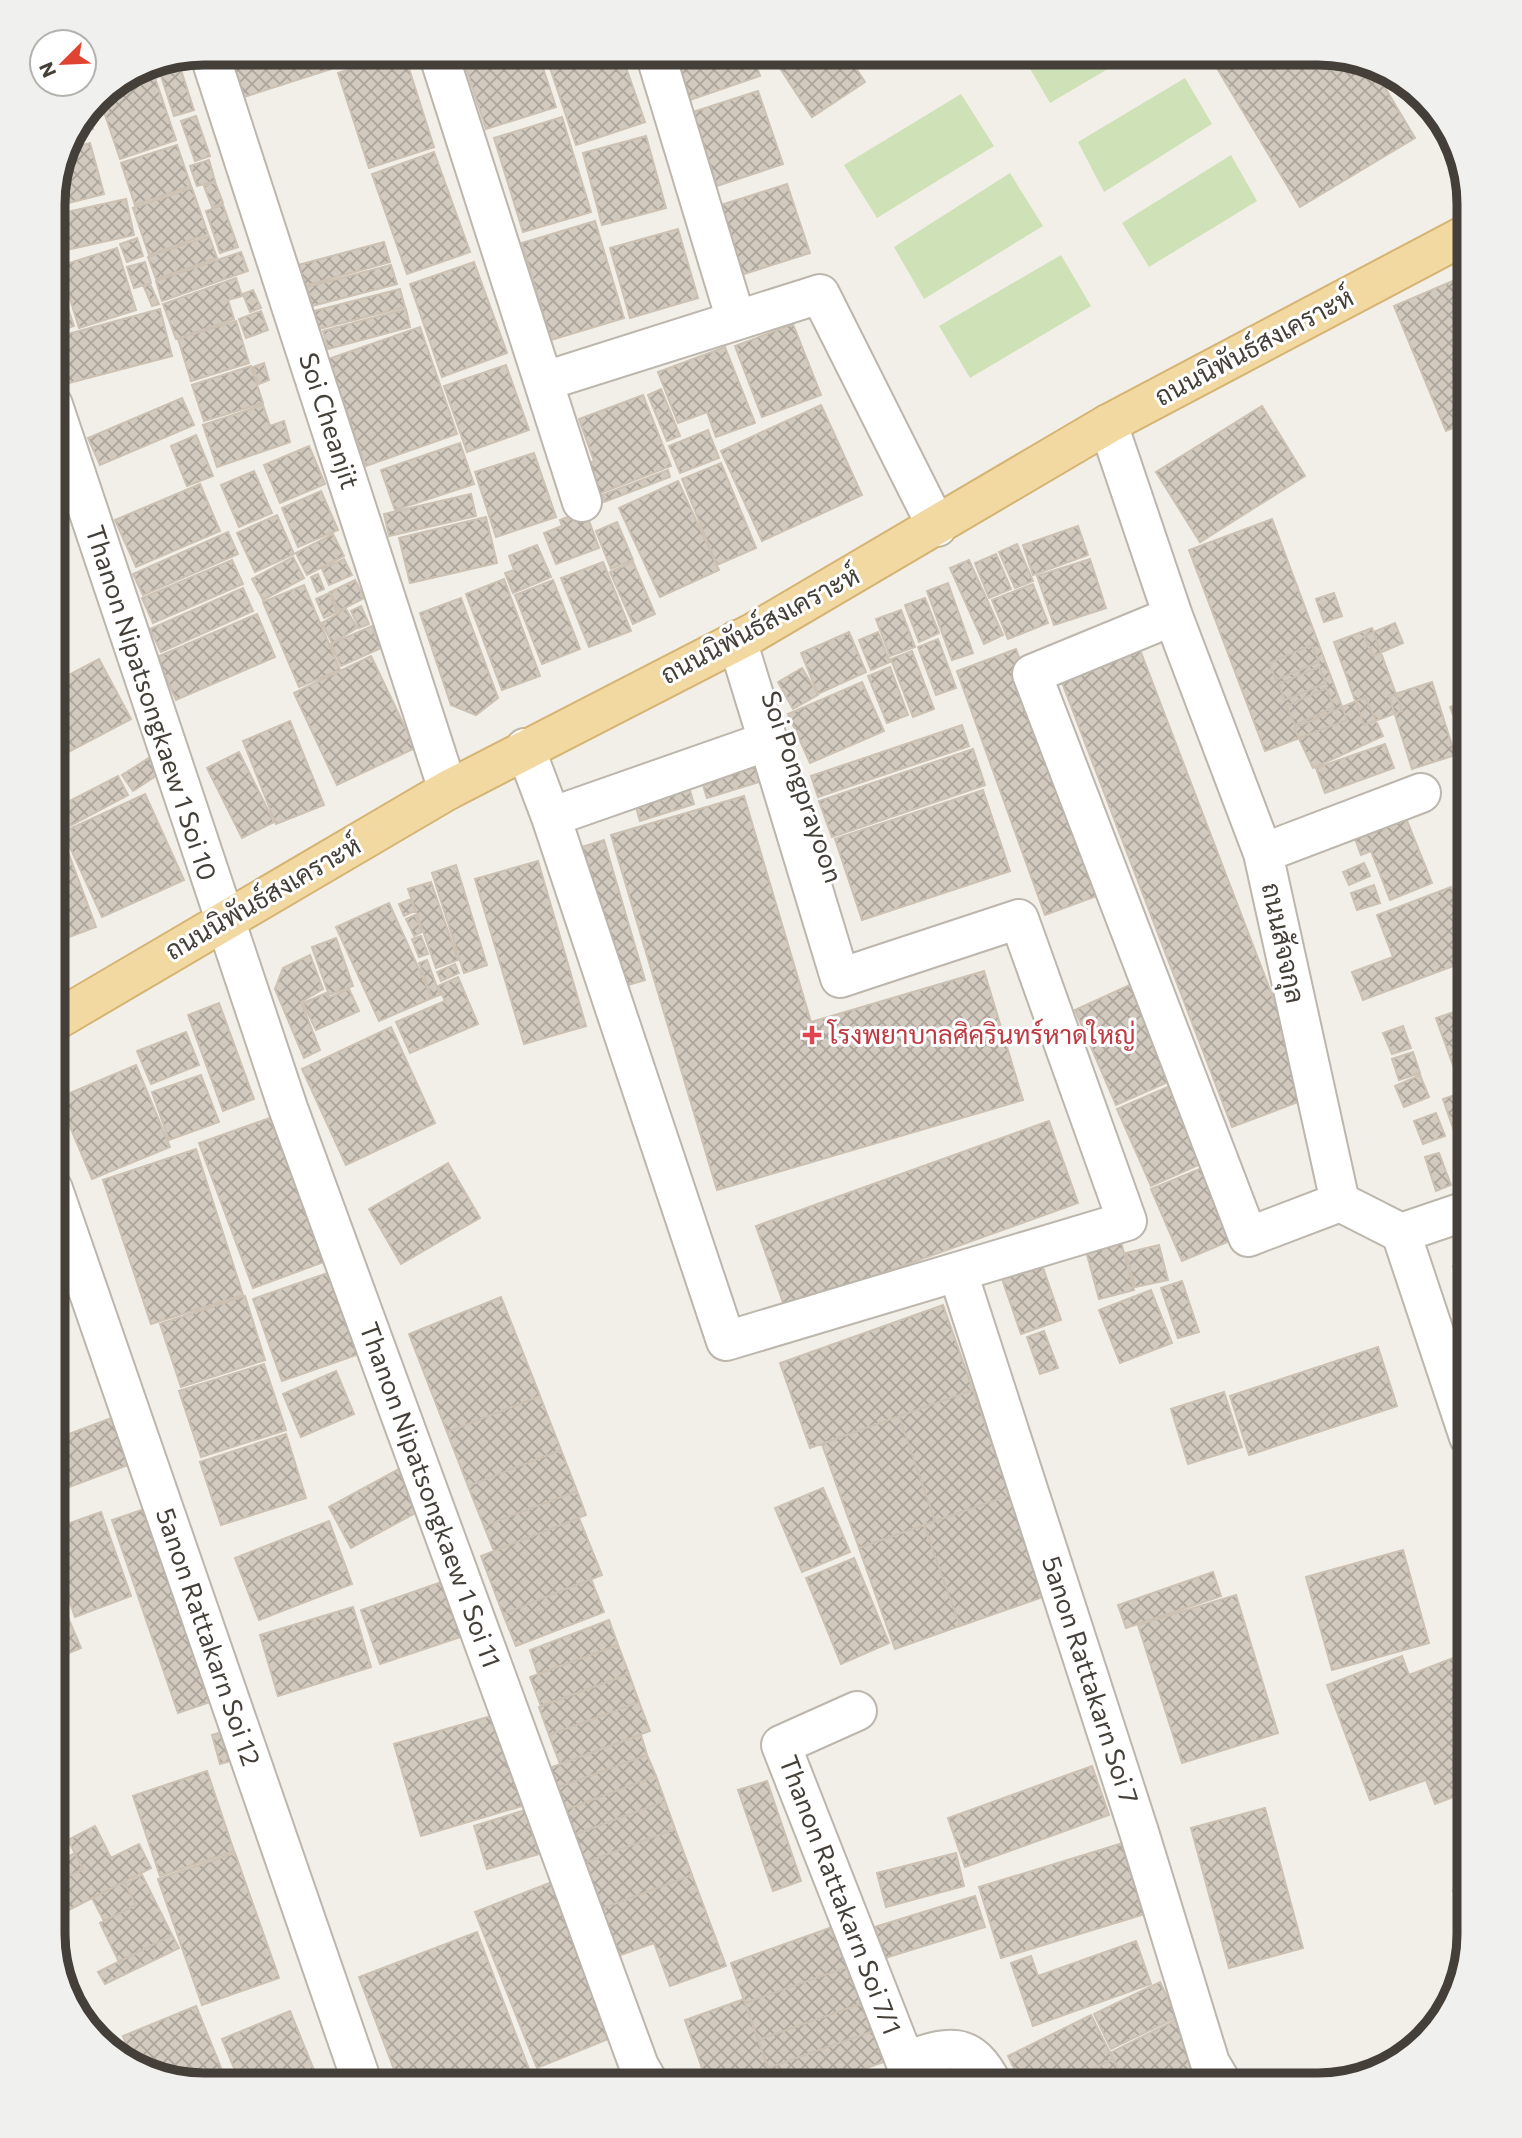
<svg xmlns="http://www.w3.org/2000/svg" width="1522" height="2138" viewBox="0 0 1522 2138" font-family="Commissioner,Sarabun,sans-serif">
<style>
.green{fill:#cfe1b6}
.building{fill:url(#building-cross-hatch);stroke:#ccc1b3;stroke-width:2}
.lines{fill:none;stroke-linecap:round;stroke-linejoin:round}
.minor-casing{stroke:#bcb6ac;stroke-width:42}
.major-casing{stroke:#d5b473;stroke-width:42}
.minor{stroke:#fff;stroke-width:38}
.major{stroke:#f2d8a1;stroke-width:38}
.health-dot{fill:#e0444e;stroke:#fff;stroke-width:2.5}
.labels{text-anchor:middle;stroke-width:6;stroke-linejoin:round;paint-order:stroke}
.street-label{font-size:26px;fill:#443f38;stroke:#fff}
.health-label{font-size:26px;fill:#be3a42;stroke:#fff;text-anchor:start}
.rim{fill:none;stroke:#443f38;stroke-width:9}
</style>
<defs>
<pattern id="building-cross-hatch" width="8" height="8" patternUnits="userSpaceOnUse" patternTransform="scale(1.75)"><rect width="8" height="8" fill="#d2cabf"/><path d="M0 0l8 8M0 8l8-8" fill="none" stroke="#aca59c"/></pattern>
</defs>
<rect width="100%" height="100%" fill="#f2efe8"/>
<!-- green -->
<path class="green" d="M1037,53h98l-85,50 -25,-43z
M1185,78l27,46 -108,68 -26,-50z
M961,94l33,52 -117,72 -33,-53z
M1231,155l26,46 -108,66 -27,-44z
M1010,173l33,53 -119,73 -30,-52z
M1061,255l30,51 -121,72 -31,-52z"/>
<!-- building -->
<path class="building" d="M230,53h96l5,16 -87,28z
M404,53l30,94 -65,21 -31,-95z
M461,53h77l18,54 -70,22z
M595,53h26l24,69 -69,23 -26,-77z
M671,53h81l8,23 -73,25z
M770,53h76l19,29 -53,35z
M1208,53h120l44,13 43,72 -115,69z
M177,58l2,7 -19,6 -4,-9z
M150,63l26,77 -56,19 -21,-62 5,-7z
M181,70l13,40 -20,6 -13,-40z
M758,91l25,73 -66,22 -24,-74z
M88,111l5,18 -24,7z
M196,116l14,40 -15,5 -14,-40z
M562,117l29,95 -68,20 -29,-94z
M646,136l20,72 -64,17 -19,-72z
M90,143l14,51 -51,13v-13l12,-44z
M177,145l14,41 -56,19 -14,-42z
M434,152l36,100 -63,22 -35,-100z
M209,160l6,21 -18,5 -7,-20z
M215,182l8,21 -11,4 -8,-21z
M787,184l23,69 -69,22 -23,-69z
M192,188l16,46 -59,21 -16,-47z
M126,199l8,36 -81,18v-38z
M223,205l15,42 -18,6 -14,-42z
M595,221l29,97 -73,22 -29,-97z
M678,229l20,69 -68,20 -20,-70z
M209,236l8,22 -61,21 -8,-22z
M137,238l6,18 -16,6 -7,-18z
M384,242l6,20 -86,24 -6,-21z
M117,248l19,62 -57,18 -19,-62z
M241,252l7,19 -86,30 -6,-20z
M145,262l6,21 -17,5 -7,-21z
M474,262l33,91 -65,24 -32,-93z
M391,265l6,19 -85,22 -5,-19z
M56,274l18,52 -14,5 -7,-20v-36z
M1469,274v147l-23,10 -52,-125z
M236,278l6,18 -14,4 6,19 -58,20 -13,-35z
M150,284l9,20 -7,2 -8,-19z
M400,289l5,18 -86,22 -5,-18z
M253,290l8,18 -11,4 -7,-18z
M160,309l12,47 -103,27 -12,-46z
M406,309l4,18 -82,22 -5,-18z
M261,311l7,19 -22,8 -7,-19z
M236,321l13,42 -58,18 -13,-42z
M793,324l28,71 -59,22 -27,-71z
M420,327l37,107 -91,32 -38,-107z
M725,347l30,76 -39,14 -9,-25 -29,11 -20,-51z
M264,363l5,17 -10,4 -6,-17z
M506,365l23,65 -62,22 -23,-66z
M251,366l12,37 -59,18 -12,-36z
M661,389l19,47 -13,5 -19,-46z
M643,395l28,71 -78,30 -11,-30 12,-5 -15,-42z
M182,398l12,27 -94,40 -12,-27z
M263,405l7,21 14,-5 6,21 -73,25 -14,-42z
M821,405l41,90 -100,46 -41,-90z
M1262,406l43,70 -105,66 -44,-70z
M708,430l11,28 -39,15 -11,-27z
M196,435l17,41 -26,10 -16,-40z
M460,443l14,41 -79,26 -14,-40z
M1469,445v48l-14,-43z
M309,446l16,38 -45,19 -16,-38z
M534,453l22,64 -60,20 -21,-65z
M721,463l35,85 -39,17 -35,-86z
M668,470l2,7 -66,25 -2,-7z
M254,471l18,42 -33,14 -18,-42z
M678,481l41,89 -59,27 -41,-89z
M200,484l20,47 -84,36 -21,-47z
M321,491l17,39 -40,17 -16,-39z
M471,494l5,22 -87,20 -5,-22z
M585,510l14,38 -43,16 -12,-31 18,-7 -2,-6z
M277,515l17,39 -39,18 -18,-39z
M486,517l11,46 -87,20 -11,-45z
M1272,519l75,201 -82,31 -76,-201z
M617,522l16,38 -22,9 -15,-38z
M1078,526l10,29 -55,20 -10,-30z
M228,532l10,22 -95,41 -10,-21z
M333,534l11,22 -37,19 -11,-22z
M1017,544l16,37 -18,7 -16,-36z
M537,545l14,32 -38,16 -8,-20 9,-3 -5,-14z
M996,554l15,35 -22,9 -14,-35z
M293,557l11,21 -41,22 -11,-21z
M344,559l8,16 -23,10 -7,-16z
M1090,559l16,49 -52,17 -17,-49z
M232,560l11,24 -90,39 -11,-25z
M969,560l34,75 -19,9 -34,-76z
M603,562l28,69 -42,16 -28,-69z
M633,562l22,52 -22,10 -23,-52z
M318,574l6,15 -7,3 -6,-15z
M504,579l36,97 -38,14 -36,-96z
M355,580l9,18 -25,13 -9,-19z
M553,580l27,69 -38,15 -27,-69z
M948,583l25,70 -21,7 -25,-69z
M1033,584l15,39 -40,16 -16,-39z
M304,585l36,85 -41,17 -36,-85z
M243,588l10,23 -92,41 -11,-23z
M329,593l8,19 -13,6 -8,-19z
M1334,593l8,23 -18,6 -8,-23z
M461,598l37,100 -22,17 -25,-10 -31,-92z
M925,598l14,35 -20,9 -14,-37z
M1469,605v33l-12,-27z
M361,606l8,18 -10,4 -8,-17z
M346,609l11,19 -25,15 -10,-20z
M901,610l14,37 -25,9 -14,-37z
M257,614l18,43 -99,43 -19,-43z
M1395,623l8,20 -30,13 -9,-20z
M372,626l9,22 -40,18 -10,-22z
M1372,628l30,83 -38,14 -30,-83z
M849,632l17,40 -48,22 -17,-41z
M878,632l12,30 -19,8 -12,-30z
M938,639l18,49 -20,7 -18,-48z
M1137,642l174,455 -79,30 -174,-455z
M1312,645l7,17 -43,18 -7,-17z
M1016,649l89,244 -60,22 -88,-244z
M912,651l22,58 -21,8 -22,-58z
M371,656l44,92 -78,37 -43,-92z
M99,659l32,60 -78,41v-77z
M890,667l18,48 -21,8 -19,-47z
M1319,667l7,16 -41,17 -7,-16z
M802,668l16,27 -25,14 -15,-27z
M862,682l22,49 -74,32 -22,-49z
M1432,682l23,73 -43,14 -23,-73z
M1326,688l8,19 -39,18 -9,-19z
M1365,697l18,39 -70,32 -19,-40z
M1469,699v44l-4,2 -15,-38z
M290,721l34,84 -48,19 -33,-83z
M962,725l7,21 -151,51 -7,-21z
M1385,744l9,24 -69,25 -9,-25z
M973,749l12,36 -153,52 -13,-36z
M239,752l35,70 -32,16 -35,-70z
M761,753l8,26 -62,19 -8,-25z
M152,756l10,16 -29,19 -11,-16z
M118,776l10,19 -58,31 -10,-20z
M686,777l8,27 -54,17 -8,-27z
M983,790l27,81 -148,49 -27,-81z
M145,794l39,86 -82,37 -39,-85z
M744,796l67,226 173,-51 39,129 -306,90 -106,-355z
M1404,813l28,70 -42,17 -19,-49 -10,4 -8,-22z
M55,817l41,110 -43,16v-125z
M604,840l41,140 -31,9 -41,-139z
M538,861l48,165 -62,18 -49,-165z
M1364,863l6,13 -21,9 -6,-13z
M456,865l31,100 -23,8 -32,-100z
M431,882l27,78 -22,8 -28,-79z
M1374,885l6,18 -23,7 -6,-17z
M1451,887l18,49v24l-106,40 -11,-28 41,-15 -16,-42z
M411,899l4,12 -11,5 -5,-12z
M389,903l43,95 -53,23 -43,-94z
M415,915l7,17 -8,4 -8,-17z
M421,936l7,18 -9,3 -7,-18z
M336,938l17,48 -24,9 -17,-48z
M310,955l13,34 -22,13 19,48 -16,8 -29,-69 8,-21z
M427,960l13,35 -8,3 -13,-35z
M455,964l4,9 -18,8 -4,-9z
M458,977l20,47 -68,29 -14,-31 49,-21 -7,-15z
M1136,982l41,96 -61,27 -41,-95z
M349,989l10,22 -43,19 -13,-27 23,-10 3,5z
M219,1003l35,96 -31,12 -35,-96z
M1469,1007v71l-10,4 -23,-64z
M1403,1026l8,22 -19,6 -9,-21z
M391,1027l44,96 -89,42 -44,-96z
M186,1032l13,33 -48,19 -14,-33z
M1413,1052l7,21 -21,7 -7,-21z
M136,1065l34,82 -78,32 -34,-81z
M201,1075l18,47 -50,18 -17,-48z
M1420,1075l9,22 -25,10 -9,-21z
M1179,1082l33,77 -61,27 -34,-77z
M1469,1090v84l-26,-75z
M287,1112l53,144 -87,32 -54,-145z
M1436,1113l9,23 -22,8 -9,-23z
M1049,1121l29,82 -293,105 -29,-82z
M196,1149l47,146 -92,29 -48,-144z
M1439,1153l12,32 -15,6 -11,-34z
M448,1163l32,55 -79,46 -32,-55z
M1214,1163l30,72 -62,26 -31,-72z
M1121,1242l13,48 -35,9 -13,-48z
M1159,1245l9,35 -33,7 -9,-34z
M1040,1259l21,61 -40,14 -21,-61z
M1469,1260v50l-16,-44z
M339,1269l29,82 -86,30 -29,-82z
M1182,1281l17,51 -21,6 -17,-50z
M1151,1290l21,53 -52,20 -21,-53z
M245,1296l20,64 -84,27 -21,-63z
M501,1297l39,99 -93,36 -38,-98z
M943,1305l30,85 -163,58 -30,-85z
M1044,1331l14,37 -18,6 -13,-37z
M1378,1347l19,59 -148,49 -19,-59z
M264,1364l22,66 -85,27 -22,-66z
M336,1371l18,43 -53,23 -18,-43z
M973,1390l37,105 -75,26 -36,-105z
M1224,1392l18,55 -54,17 -17,-55z
M540,1396l21,54 -93,36 -21,-54z
M122,1414l17,47 -86,32v-53z
M899,1416l36,105 -76,27 -37,-104z
M286,1434l20,64 -85,27 -21,-63z
M561,1450l16,41 -93,35 -16,-40z
M408,1464l22,41 -79,43 -22,-41z
M823,1488l27,64 -48,20 -27,-64z
M577,1491l9,24 -92,36 -10,-25z
M1010,1495l36,101 -86,30 -36,-101z
M159,1504l66,193 -47,16 -66,-193z
M101,1512l30,84 -56,21 -22,-63v-25z
M579,1518l23,57 -99,39 -22,-58z
M329,1521l23,63 -93,36 -24,-62z
M924,1525l36,101 -65,23 -36,-101z
M1403,1550l26,93 -97,27 -26,-93z
M854,1558l35,85 -48,21 -35,-86z
M1213,1572l8,24 -95,32 -8,-23z
M453,1578l19,55 -92,31 -19,-54z
M591,1579l13,33 -88,34 -13,-32z
M55,1587l26,61 -28,12v-72z
M1236,1595l42,138 -96,30 -44,-138z
M353,1607l18,60 -93,29 -18,-61z
M609,1620l9,25 -80,29 -8,-24z
M618,1645l11,29 -88,32 -11,-29z
M1469,1652v139l-34,13 -9,-24 -56,20 -43,-115 75,-29 7,19z
M629,1674l10,28 -90,33 -10,-28z
M639,1702l11,29 -90,33 -11,-29z
M495,1715l27,91 -101,30 -27,-92z
M229,1730l8,29 -17,5 -8,-29z
M641,1735l6,20 -91,33 -7,-20z
M647,1755l9,21 -91,34 -9,-22z
M1092,1766l17,49 -144,52 -17,-49z
M207,1771l27,80 -74,25 -27,-80z
M656,1776l9,25 -91,34 -9,-25z
M767,1781l34,100 -28,10 -35,-101z
M665,1801l10,28 -91,34 -10,-28z
M1265,1808l38,140 -74,20 -38,-140z
M525,1810l14,44 -52,15 -13,-43z
M95,1826l16,32 28,-14 12,24 -98,50v-34l30,-15 -15,-29z
M675,1829l17,46 -91,34 -17,-46z
M1126,1842l22,71 -147,45 -22,-71z
M75,1853l8,16 -30,15v-20z
M235,1853l44,125 -77,27 -44,-126z
M956,1853l8,33 -78,21 -9,-34z
M142,1875l30,60 -53,27 -19,-39 36,-18 -11,-21z
M692,1875l34,91 -56,20 -16,-43 -36,13 -17,-47z
M562,1878l61,155 -86,35 -62,-156z
M124,1882l12,23 -32,16 -12,-23z
M1469,1884v52l-16,-46z
M975,1896l10,31 -113,35 -10,-31z
M838,1925l15,40 -108,38 -14,-40z
M477,1932l58,153h-135l-41,-108z
M172,1935l7,13 -74,36 -7,-12z
M1136,1941l15,43 -118,42 -22,-63 20,-7 7,20z
M853,1965l13,37 -108,38 -13,-37z
M1160,1982l17,35 -66,32 -17,-35z
M744,1999l30,86h-66l-23,-65z
M866,2002l10,28 -108,38 -10,-28z
M196,2006l32,79h-34l-59,-18 -12,-31z
M290,2011l30,74h-79l-19,-46z
M1091,2015l22,44 -54,26h-37l-14,-29z
M1176,2020l24,49 -33,16h-41l-16,-32z
M876,2030l11,31 -70,24h-43l-6,-17z
M1113,2059l13,26h-67z
M941,2068l7,17h-51z"/>
<g class="lines">
<!-- minor casing -->
<g class="minor-casing">
<path id="minor" d="M209,53l239,737
M438,53l144,449
M655,53l81,267
M545,381l275,-87 117,233
M53,405l235,703 351,958 11,19
M1108,424l65,192 90,237 77,349 61,31 68,204
M1173,616l-141,58 216,563 92,-35
M525,748l26,69 217,-76 -31,-101
M551,817l175,524 401,-120 -108,-302 -179,59 -72,-237
M1263,853l158,-60
M53,1189l310,896
M1401,1233l68,-23
M958,1273l181,559 71,231 13,22
M857,1711l-76,34 124,316c44,-15 65,-22 88,24"/>
</g>
<!-- major casing -->
<g class="major-casing">
<path id="major" d="M53,1022l395,-232 303,-156 357,-210 361,-191"/>
</g>
<!-- minor -->
<use href="#minor" class="minor"/>
<!-- major -->
<use href="#major" class="major"/>
</g>
<!-- markers -->
<path class="health-dot" d="M808.5 1024.5h7v7h7v7h-7v7h-7v-7h-7v-7h7z"/>
<g class="labels">
<!-- street labels -->
<g class="street-label">
<text transform="translate(1254 347) rotate(-28)" y="9">ถนนนิพันธ์สงเคราะห์</text>
<text transform="translate(329 421) rotate(72)" y="9">Soi Cheanjit</text>
<text transform="translate(760 625) rotate(-28)" y="9">ถนนนิพันธ์สงเคราะห์</text>
<text transform="translate(151 703) rotate(72)" y="9">Thanon Nipatsongkaew 1 Soi 10</text>
<text transform="translate(802 787) rotate(71)" y="9">Soi Pongprayoon</text>
<text transform="translate(263 898) rotate(-30)" y="9">ถนนนิพันธ์สงเคราะห์</text>
<text transform="translate(1283 943) rotate(78)" y="9">ถนนสัจจกุล</text>
<text transform="translate(430 1495) rotate(70)" y="9">Thanon Nipatsongkaew 1 Soi 11</text>
<text transform="translate(208 1637) rotate(71)" y="9">5anon Rattakarn Soi 12</text>
<text transform="translate(1090 1680) rotate(72)" y="9">5anon Rattakarn Soi 7</text>
<text transform="translate(840 1895) rotate(69)" y="9">Thanon Rattakarn Soi 7/1</text>
</g>
<!-- health labels -->
<g class="health-label">
<text x="828" y="1044">โรงพยาบาลศิครินทร์หาดใหญ่</text>
</g>
</g>
<!-- crop -->
<path d="M0 0H1522V2138H0ZM204 65H1318A139 139 0 0 1 1457 204V1934A139 139 0 0 1 1318 2073H204A139 139 0 0 1 65 1934V204A139 139 0 0 1 204 65Z" fill="#f0f0ef" fill-rule="evenodd"/>
<path class="rim" d="M204 65H1318A139 139 0 0 1 1457 204V1934A139 139 0 0 1 1318 2073H204A139 139 0 0 1 65 1934V204A139 139 0 0 1 204 65Z"/>
<!-- north arrow -->
<g transform="translate(63 63) rotate(246)"><circle r="33" fill="#ffffff" stroke="#b4b2af" stroke-width="2"/>
<path d="M0-5L12 26L0 18L-12 26Z" fill="#e04431"/>
<text y="-10" font-size="19" font-weight="bold" text-anchor="middle" fill="#443f38">N</text>
</g>
</svg>
